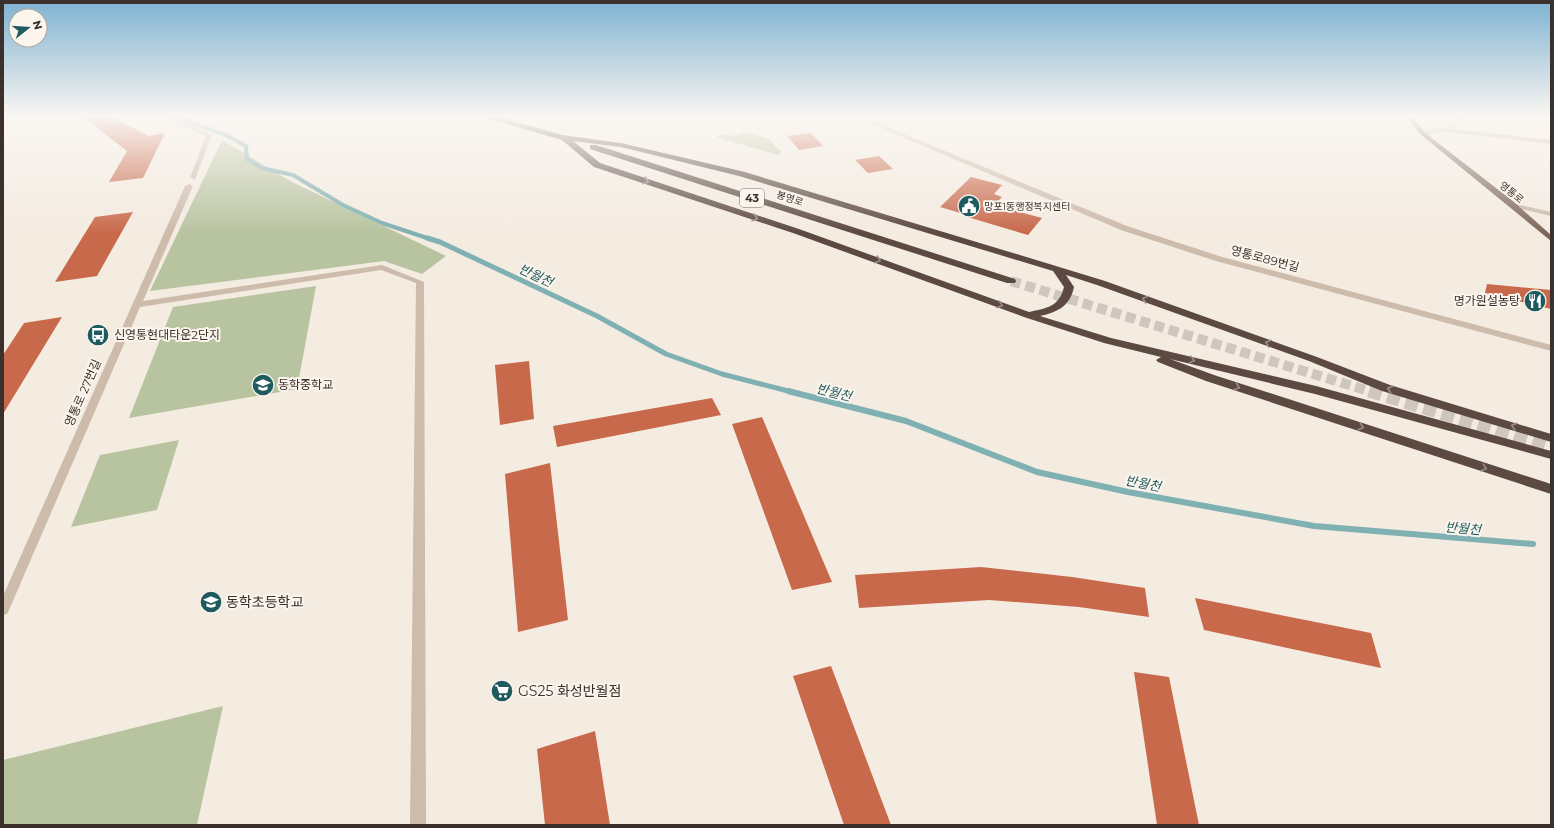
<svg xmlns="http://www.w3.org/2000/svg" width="1554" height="828" viewBox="0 0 1554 828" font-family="Montserrat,'Noto Sans KR',sans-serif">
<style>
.green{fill:#b8c4a0}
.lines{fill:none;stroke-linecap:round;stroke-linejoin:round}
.stream-far2{stroke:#7fb0b2;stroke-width:4}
.stream-far1{stroke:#7fb0b2;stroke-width:5}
.stream{stroke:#7fb0b2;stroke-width:6}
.building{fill:#c8694b}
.highway-tunnel-far1{stroke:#cfc6bd;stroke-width:10;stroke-dasharray:10 5;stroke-linecap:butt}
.highway-tunnel{stroke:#cfc6bd;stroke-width:13;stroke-dasharray:13 6;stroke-linecap:butt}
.minor{fill:#cdbbac;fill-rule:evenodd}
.major{fill:#7d675c;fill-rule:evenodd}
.highway{fill:#5c4a42;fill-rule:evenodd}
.oneway{stroke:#9c8e87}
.labels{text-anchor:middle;stroke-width:4;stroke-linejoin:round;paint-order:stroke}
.far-street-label{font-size:10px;fill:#3b302b;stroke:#fbf5ee}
.far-poi-label{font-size:10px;fill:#3b302b;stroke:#fbf5ee;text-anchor:start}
.shield{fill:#fbf5ee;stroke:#756b66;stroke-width:1}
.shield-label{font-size:11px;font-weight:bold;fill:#3b302b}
.street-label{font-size:12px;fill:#3b302b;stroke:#fbf5ee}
.poi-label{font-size:12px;fill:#3b302b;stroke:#fbf5ee;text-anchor:start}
.water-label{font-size:13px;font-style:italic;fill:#1f5a5e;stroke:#fbf5ee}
.near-poi-label{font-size:14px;fill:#3b302b;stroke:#fbf5ee;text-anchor:start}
</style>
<rect width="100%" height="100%" fill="#f4ebe1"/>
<!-- green -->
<path class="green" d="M745,132l24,7 8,9 5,4 -4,3 -62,-18 5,-3c8,3 16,2 24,-2z
M222,140l68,41 156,75 -24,18 -38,-13 -234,30z
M316,286l-19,103 -168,29 44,-111z
M179,440l-22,70 -86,17 29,-72z
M223,706l-26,119h-194v-65z"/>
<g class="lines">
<!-- stream-far2 -->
<path class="stream-far2" d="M182,117l8,5 36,13 20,11 1,13 15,9 31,7 50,30 39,18 48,16"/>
<!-- stream-far1 -->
<path class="stream-far1" d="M427,238l13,4 157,74 69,38 56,20 70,18"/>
<!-- stream -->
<path class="stream" d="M788,391l118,30 131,51 91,20 186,34 219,18"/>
</g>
<!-- building -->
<path class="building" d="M83,117h33l4,4 28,15 17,-3 -22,45 -34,4 18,-31z
M811,133l12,13 -24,4 -12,-14z
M879,156l14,13 -25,4 -13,-13z
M971,177l31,8 -8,9 8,3 -8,8 48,13 -14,17 -64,-19v-2l-24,-7z
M133,212l-36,64 -42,6 40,-65z
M1487,284l64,6v19l-66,-16z
M62,317l-59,97v-59l21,-32z
M529,361l5,58 -34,6 -5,-60z
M712,398l9,17 -164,32 -4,-21z
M762,417l70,165 -40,8 -60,-166z
M550,463l18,157 -50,12 -13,-158z
M981,567l91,10 73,11 4,29 -70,-10 -90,-7 -130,8 -4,-33z
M1195,598l176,35 10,35 -177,-38z
M831,666l60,159h-47l-51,-149z
M1134,672l35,5 30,148h-42z
M595,731l15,94h-65l-8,-76z"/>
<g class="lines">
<!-- highway-tunnel-far1 -->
<path class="highway-tunnel-far1" d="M1011,281l361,111"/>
<!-- highway-tunnel -->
<path class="highway-tunnel" d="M1369,391l182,56"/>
<!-- minor -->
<path class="minor" d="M164,117h8l40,18 -17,44 -5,-1 16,-42z
M855,117h8l264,109 95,31 329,88v6l-335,-90 -95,-31z
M1461,117h7l-15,12 98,11v4l-104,-12 -25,3 -3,-2 3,-2 23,-3z
M189,184l4,2 -50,115 239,-36 42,17 2,543h-16l6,-542 -35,-13 -241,37 -131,303 -2,4 -4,1v-19l182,-410z
M1508,202l43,10v4l-43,-10z"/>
<!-- major -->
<path class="major" d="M1407,117h6l11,15 90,70 37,33v6l-131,-107z"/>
<!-- highway -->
<path class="highway" d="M489,117h10l63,18 59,8 124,29 288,87 72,22 212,76 73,28 161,49v8l-169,-51 -73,-30 -212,-76 -31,-10 8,12c-4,19 -16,25 -34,29l71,22 205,48 235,65v8l-236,-65 -145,-35 44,16 337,109v10l-345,-113 -48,-19 -2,-2 5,-3 -57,-14 -80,-26 -231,-84 -199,-66 -32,-27 -73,-21zM573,141l48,6 118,29 314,95 11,16c-5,20 -17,21 -35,25l-230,-83 -199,-66z
M590,145h6l419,134 1,2 -1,2h-8l-417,-134z"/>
</g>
<!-- one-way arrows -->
<defs><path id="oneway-chevron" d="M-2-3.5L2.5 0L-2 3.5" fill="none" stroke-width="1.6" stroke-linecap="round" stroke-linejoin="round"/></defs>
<g class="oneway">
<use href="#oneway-chevron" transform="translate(646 181) rotate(19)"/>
<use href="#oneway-chevron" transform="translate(755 218) rotate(18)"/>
<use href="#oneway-chevron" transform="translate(878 260) rotate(20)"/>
<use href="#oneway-chevron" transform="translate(1145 299) rotate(-160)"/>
<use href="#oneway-chevron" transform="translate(1000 305) rotate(20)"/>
<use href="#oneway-chevron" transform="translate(1268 343) rotate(-161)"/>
<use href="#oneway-chevron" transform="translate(1192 360) rotate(13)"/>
<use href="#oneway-chevron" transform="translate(1237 387) rotate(18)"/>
<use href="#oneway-chevron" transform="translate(1390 389) rotate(-162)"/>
<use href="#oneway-chevron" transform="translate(1514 426) rotate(-162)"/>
<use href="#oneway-chevron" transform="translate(1361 427) rotate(18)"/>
<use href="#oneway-chevron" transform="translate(1484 468) rotate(18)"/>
</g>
<!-- sky -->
<linearGradient id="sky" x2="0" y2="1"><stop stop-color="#7eb2d2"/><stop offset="0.5" stop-color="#faf6f2"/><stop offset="1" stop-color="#faf6f2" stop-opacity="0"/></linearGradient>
<rect width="1554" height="233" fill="url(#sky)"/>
<!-- icons -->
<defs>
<g id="civic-disc" transform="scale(1.15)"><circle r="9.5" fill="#1f5a5e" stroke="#fbf5ee"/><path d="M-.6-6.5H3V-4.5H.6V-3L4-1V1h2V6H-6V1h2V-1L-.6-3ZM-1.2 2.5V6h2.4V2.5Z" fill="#fff"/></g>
<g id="restaurant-disc" transform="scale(1.15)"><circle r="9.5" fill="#1f5a5e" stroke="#fbf5ee"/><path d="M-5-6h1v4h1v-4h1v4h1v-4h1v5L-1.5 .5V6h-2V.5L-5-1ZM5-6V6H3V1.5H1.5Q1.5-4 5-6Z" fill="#fff"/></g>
<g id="bus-disc" transform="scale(1.15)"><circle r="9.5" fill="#1f5a5e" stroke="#fbf5ee"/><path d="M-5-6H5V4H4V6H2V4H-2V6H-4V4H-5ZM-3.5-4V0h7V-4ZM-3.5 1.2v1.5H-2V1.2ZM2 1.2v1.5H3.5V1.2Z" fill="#fff"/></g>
<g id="school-disc" transform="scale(1.15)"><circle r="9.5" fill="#1f5a5e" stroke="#fbf5ee"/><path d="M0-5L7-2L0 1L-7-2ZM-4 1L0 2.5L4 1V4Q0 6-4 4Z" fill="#fff"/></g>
<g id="supermarket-disc" transform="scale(1.15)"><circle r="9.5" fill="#1f5a5e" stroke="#fbf5ee"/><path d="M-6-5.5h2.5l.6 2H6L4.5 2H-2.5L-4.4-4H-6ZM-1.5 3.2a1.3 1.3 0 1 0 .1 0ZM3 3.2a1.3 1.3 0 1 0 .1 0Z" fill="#fff"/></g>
</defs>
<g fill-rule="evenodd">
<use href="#civic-disc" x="969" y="206"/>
<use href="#restaurant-disc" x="1535" y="301"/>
<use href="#bus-disc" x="98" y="335"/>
<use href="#school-disc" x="263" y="385"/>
<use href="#school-disc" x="211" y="602"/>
<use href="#supermarket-disc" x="502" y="691"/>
</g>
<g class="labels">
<!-- far-street labels -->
<g class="far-street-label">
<text transform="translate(1512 192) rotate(39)" y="4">영통로</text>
<text transform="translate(790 198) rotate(18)" y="4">봉영로</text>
</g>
<!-- far-poi labels -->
<g class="far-poi-label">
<text x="984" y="210">망포1동행정복지센터</text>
</g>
<!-- shield labels -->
<rect class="shield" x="740" y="189" width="24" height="18" rx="3"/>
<g class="shield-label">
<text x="752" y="202">43</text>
</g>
<!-- street labels -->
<g class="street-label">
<text transform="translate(1265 259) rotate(15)" y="4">영통로89번길</text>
<text transform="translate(83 393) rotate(-66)" y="4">영통로 27번길</text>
</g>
<!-- poi labels -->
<g class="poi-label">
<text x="1520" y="305" text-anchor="end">명가원설농탕</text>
<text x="114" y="339">신영통현대타운2단지</text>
<text x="278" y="389">동학중학교</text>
</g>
<!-- water labels -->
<g class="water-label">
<text transform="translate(536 275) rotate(25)" y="5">반월천</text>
<text transform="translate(834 392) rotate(14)" y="5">반월천</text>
<text transform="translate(1143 483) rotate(11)" y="5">반월천</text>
<text transform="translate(1463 528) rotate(5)" y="5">반월천</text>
</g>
<!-- near-poi labels -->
<g class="near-poi-label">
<text x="226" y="607">동학초등학교</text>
<text x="518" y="696">GS25 화성반월점</text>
</g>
</g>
<!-- border -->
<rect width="1554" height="828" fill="none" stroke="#3b302b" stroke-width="8"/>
<!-- north arrow -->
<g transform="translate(28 28) rotate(73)"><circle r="19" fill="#fbf5ee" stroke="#aea6a0"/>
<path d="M0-3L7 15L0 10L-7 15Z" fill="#1f5a5e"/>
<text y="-6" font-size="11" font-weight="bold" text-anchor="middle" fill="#3b302b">N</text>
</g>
</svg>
